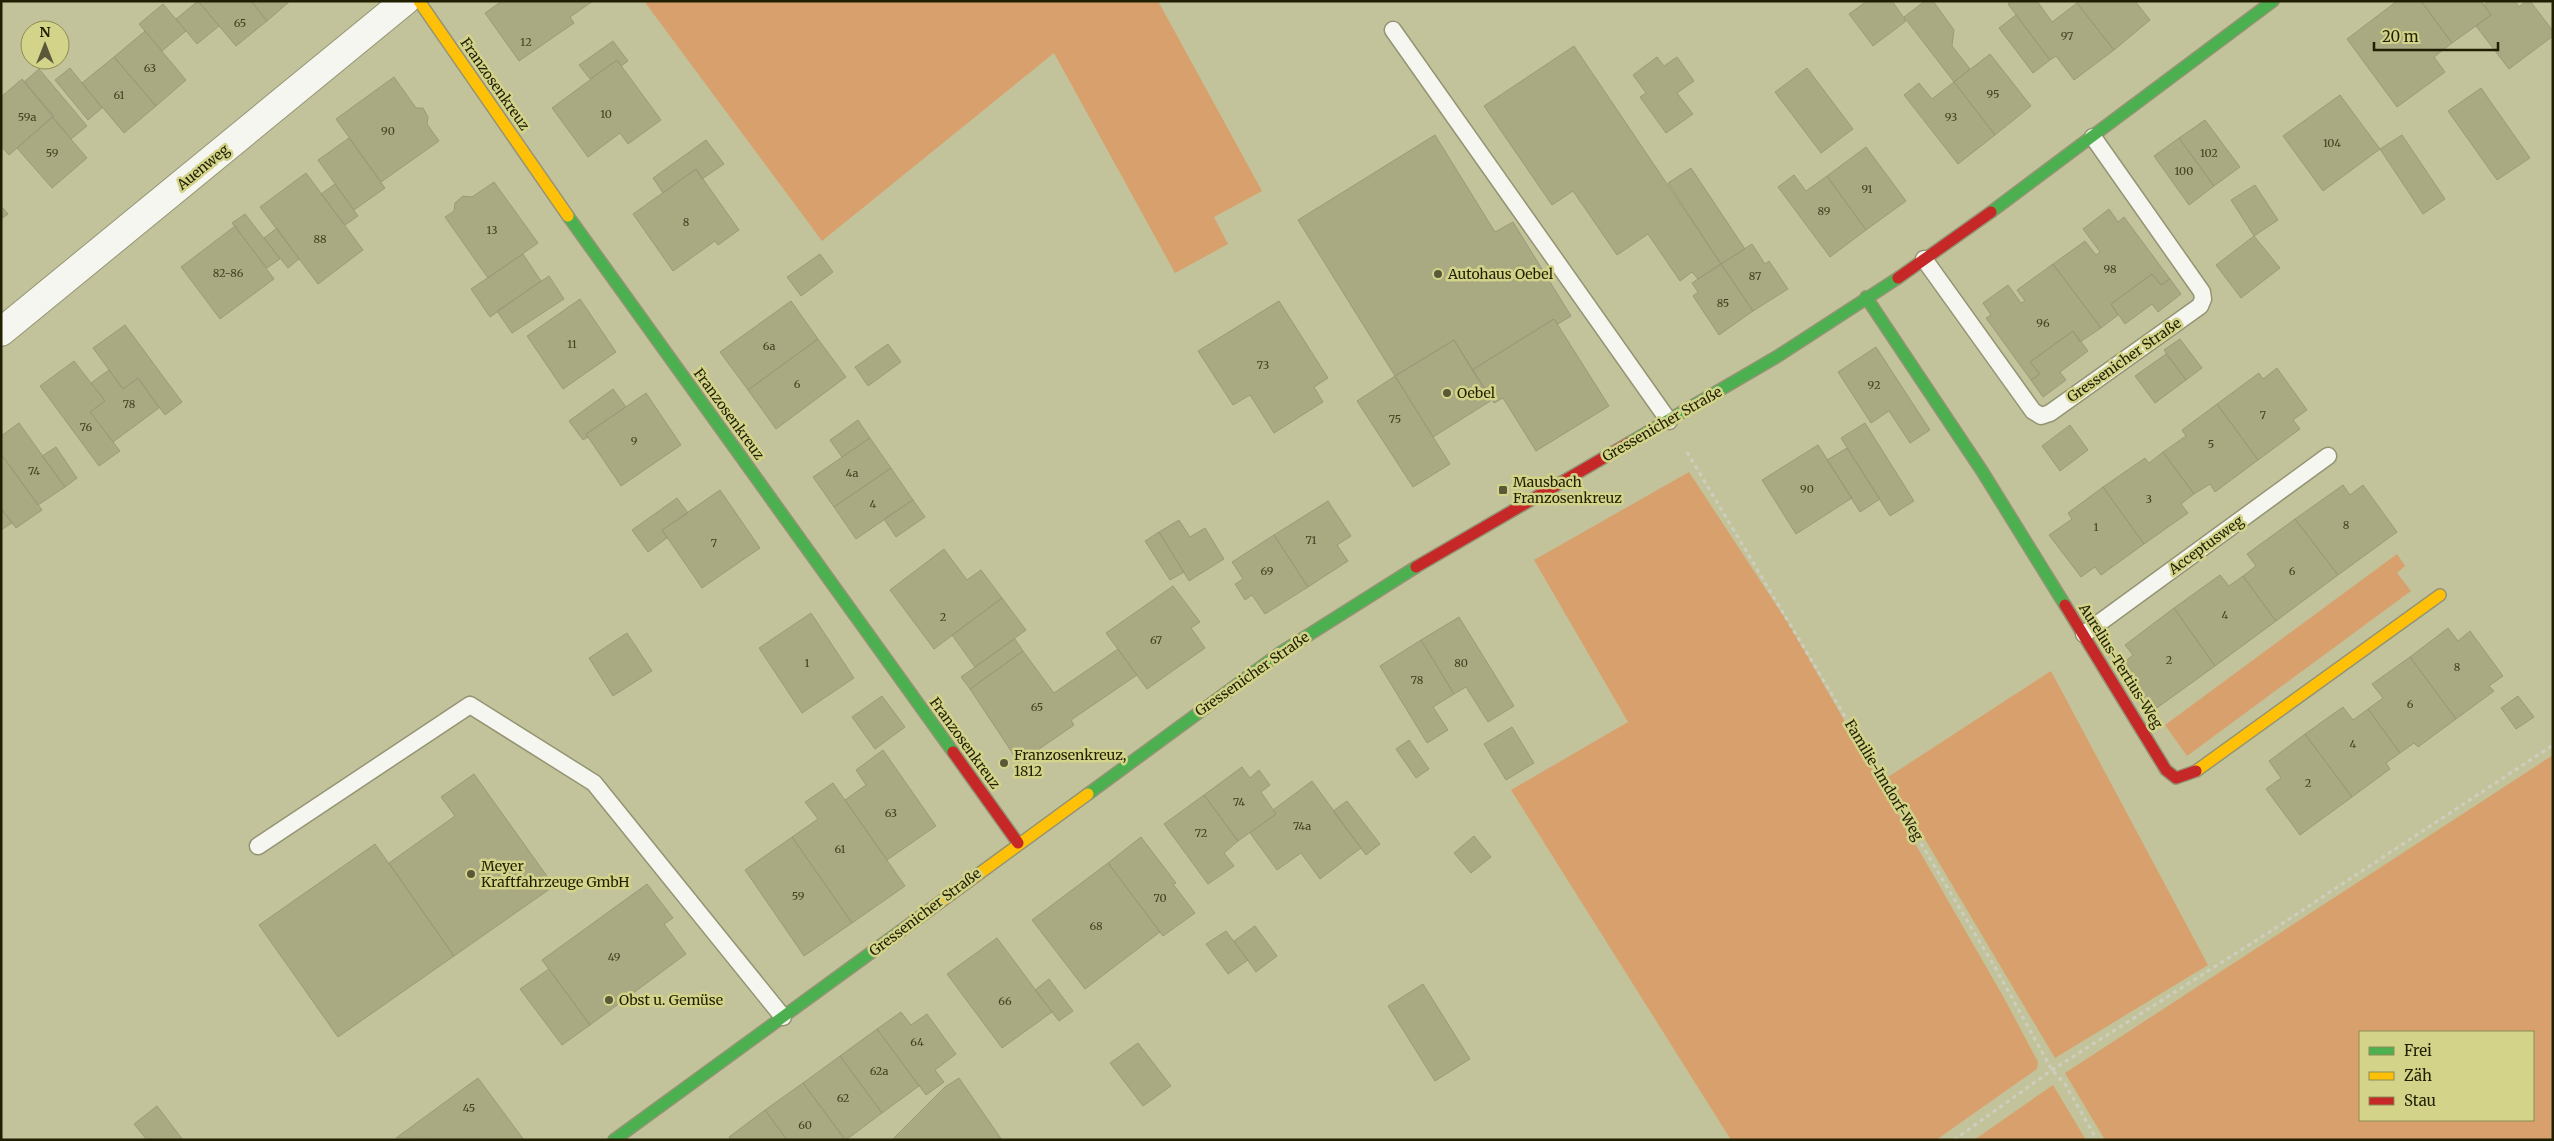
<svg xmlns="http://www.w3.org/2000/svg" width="2554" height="1141" viewBox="0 0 2554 1141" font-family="Merriweather,serif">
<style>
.green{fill:#d7a06d;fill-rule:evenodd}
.building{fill:#a9a982;stroke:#9a9a7a}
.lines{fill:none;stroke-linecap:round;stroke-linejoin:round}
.lane-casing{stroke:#949474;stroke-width:19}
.street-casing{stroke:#949474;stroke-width:30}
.fast-casing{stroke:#949474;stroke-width:14}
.slow-casing{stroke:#949474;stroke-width:14}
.jam-casing{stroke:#949474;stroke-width:14}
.path{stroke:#cecec0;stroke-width:3;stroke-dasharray:4 4;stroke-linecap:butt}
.lane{stroke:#f6f6f0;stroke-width:16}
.street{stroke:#f6f6f0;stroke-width:28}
.fast{stroke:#4caf50;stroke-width:11}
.slow{stroke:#ffc107;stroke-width:11}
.jam{stroke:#c62828;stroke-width:11}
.poi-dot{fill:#595838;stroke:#d3d48a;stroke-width:2}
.labels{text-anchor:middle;stroke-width:5;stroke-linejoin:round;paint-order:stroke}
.number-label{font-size:11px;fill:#424222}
.street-label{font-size:14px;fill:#201f02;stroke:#d3d48a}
.poi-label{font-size:14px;fill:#201f02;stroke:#d3d48a;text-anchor:start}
</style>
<rect width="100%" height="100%" fill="#c3c39b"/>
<!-- green -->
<path class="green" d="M644,1h514l104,190 -48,26 14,27 -53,29 -121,-220 -232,188z
M1689,472l101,154 214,372 34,64 -1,7 -101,71h-205l-220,-350 117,-68 -94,-162z
M2397,554l8,12 -8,7 14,18 -224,165 -22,-31z
M2051,671l157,294 -153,93 -167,-281z
M2553,755v385h-448l-40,-67zM2360,1032h173v88h-173z
M2053,1085l33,55h-112z"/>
<!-- building -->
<path class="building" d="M198,1h53l16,20 -31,25z
M198,1l21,25 -22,18 -21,-25z
M251,1h39l-23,20z
M502,1h91l-23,16 4,6 -55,38 -34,-48z
M1867,1h25l14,20 -33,25 -24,-32z
M1925,1h8l21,29 -2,16 18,23 -16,13 -50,-65z
M2011,1h26l15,21 25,-19 37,47 -40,30 -18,-24 -6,4 -42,-56z
M2081,1h54l15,19 -36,30 -37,-47z
M2397,1h24l31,42 -18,14 11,15 -48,35 -50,-68z
M2421,1h60l10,14 -39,28z
M2489,1h26l4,6 7,-6h4l23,30v5l-44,33 -33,-43 15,-11 -7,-10z
M163,4l23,27 -24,20 -23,-27z
M2016,15l34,45 -17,13 -34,-45z
M145,31l41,49 -30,26 -42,-49z
M613,41l15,20 -7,5 -4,-6 -27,19 -11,-14z
M1574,46l147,218 -23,15 -6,-7 -12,9 -32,-47 -31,21 -44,-64 -21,14 -68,-99z
M1990,54l41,52 -36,29 -41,-53z
M114,57l42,49 -32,27 -42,-50z
M1657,57l7,9 13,-9 17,24 -17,12 16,21 -27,19 -26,-36 6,-4 -13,-18z
M617,60l44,60 -33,24 -8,-11 -32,24 -36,-49z
M70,68l32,40 -14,12 -33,-40z
M1807,68l46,61 -32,24 -46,-61z
M39,69l48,57 -16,13 -47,-57z
M394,77l22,31h7l5,9 -1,7 12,17 -58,41 -45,-63z
M22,79l32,37 -45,39 -8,-9v-49z
M1954,82l41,53 -37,29 -54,-69 15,-12 13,16z
M2481,88l49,70 -33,22 -49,-69z
M2340,95l40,54 -57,42 -40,-55z
M52,117l35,41 -35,30 -35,-40z
M2205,120l35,47 -26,19 -35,-48z
M1435,135l60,97 18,-10 58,94 -13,8 -4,-5 -82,51 -18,-30 -59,36 -97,-156z
M2402,135l43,64 -22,15 -43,-65z
M349,138l36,50 -31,22 -36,-50z
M2179,138l35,48 -25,19 -35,-49z
M706,140l18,24 -22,15 -6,-10 -33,24 -10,-15z
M1866,147l40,54 -40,29 -39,-54z
M1691,168l54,81 -24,15 -53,-81z
M696,169l43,61 -21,15 -3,-4 -42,30 -40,-57z
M306,173l57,77 -45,34 -58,-77z
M1794,175l12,16 21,-15 39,54 -36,27 -52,-70z
M494,182l44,61 -50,35 -43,-61 9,-6 1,-8 8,-7 9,1z
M335,184l23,32 -13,9 -24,-31z
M2255,185l23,35 -24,16 -23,-36z
M1,206l7,8 -7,5z
M2109,209l9,13 6,-5 46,62 -9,6 -9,-11 -41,30 7,11 -17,13 -48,-64 32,-23 11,14 4,-3 -17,-23z
M245,214l35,45 -13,9 -35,-45z
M235,226l39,53 -54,40 -39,-52z
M277,228l22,31 -11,9 -24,-30z
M2254,236l26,32 -39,30 -25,-33z
M1752,244l13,20 4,-3 19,28 -35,22 -32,-47z
M523,254l18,27 -51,36 -19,-28z
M820,254l13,18 -32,24 -14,-19z
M1721,264l32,47 -34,24 -26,-39 5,-4 -6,-9z
M2053,264l48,64 -21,14 -7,-11 -43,31 10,12 -9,6 -45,-62 5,-3 -8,-12 25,-18 13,18 4,-2 -8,-11z
M2152,274l9,11 9,-6 11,15 -23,18 -6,-8 -27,20 -14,-20z
M549,276l15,23 -52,34 -15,-22z
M580,299l36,53 -53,37 -36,-53z
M791,301l27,38 -70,51 -28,-38z
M1279,301l49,77 -14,9 9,15 -49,31 -24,-38 -17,10 -35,-54z
M1554,319l55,87 -73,45 -33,-53 -9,5 -22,-33z
M125,325l57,77 -17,13 -27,-37 -15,11 -30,-41z
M2073,331l15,20 -28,21 6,8 -23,17 -12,-17 9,-6 -10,-12z
M818,339l28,38 -70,52 -28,-39z
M2180,339l22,29 -16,12 -22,-30z
M1454,340l38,60 -59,37 -38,-61z
M888,344l13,18 -33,24 -13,-19z
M1876,347l54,83 -20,13 -21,-32 -18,12 -33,-51z
M2166,354l20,26 -31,23 -20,-27z
M74,361l31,40 -15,11 30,39 -21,15 -59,-80z
M2277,368l30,42 -14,10 7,9 -42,31 -41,-56 42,-31 4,6z
M109,370l14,19 15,-11 21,30 -46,34 -23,-30 15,-11 -14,-18z
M1395,376l55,88 -37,23 -56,-86z
M613,389l13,18 -40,27 2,3 -5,3 -14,-19z
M646,393l35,52 -60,41 -35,-52z
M2217,404l41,56 -43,32 -5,-8 -16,10 -31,-42 23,-16 -4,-6z
M858,420l12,18 -28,19 -12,-17z
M19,423l46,64 -27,18 -37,-51v-18z
M1865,423l49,78 -24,15 -49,-78z
M2070,425l18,25 -28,21 -18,-25z
M870,438l21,30 -57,39 -21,-30z
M1818,445l34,53 -56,36 -34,-54z
M56,447l21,31 -12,9 -23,-31z
M1847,448l33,51 -20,13 -33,-52z
M2163,452l31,42 -13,10 7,9 -44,31 -41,-57 42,-29 4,5z
M1,454l41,56 -26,18 -15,-20z
M891,468l22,32 -57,39 -22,-32z
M2343,485l7,10 13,-10 34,47 -59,43 -43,-56z
M2103,487l41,57 -43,31 -6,-8 -14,10 -32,-42 23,-16 -4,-6z
M720,490l40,58 -58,40 -40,-58z
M677,498l11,15 -26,17 5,8 -19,14 -16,-22z
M913,500l12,17 -29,20 -12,-18z
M1328,501l23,35 -14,9 11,16 -40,26 -34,-52z
M1,508l11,15 -11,7z
M2295,519l43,56 -62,46 -33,-45 13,-10 -9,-12z
M1179,520l11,17 15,-9 19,31 -35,22 -30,-49z
M1159,532l25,40 -14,8 -25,-39z
M1274,535l34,52 -43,27 -13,-19 -7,5 -10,-16 8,-5 -11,-17z
M944,549l23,31 14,-10 21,28 -68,51 -44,-59z
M2220,575l9,11 14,-10 33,45 -61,45 -41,-58z
M1173,586l27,36 -9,6 14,20 -58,41 -41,-56z
M1002,598l24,32 -51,37 -23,-32z
M2174,608l41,58 -61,44 -33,-45 12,-10 -8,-10z
M811,613l43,65 -52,35 -43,-65z
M1459,617l55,89 -26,16 -22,-35 -12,7 -33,-54z
M2448,628l10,13 12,-10 33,45 -14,10 5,5 -38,28 -46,-62z
M627,633l25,38 -39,25 -24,-38z
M1015,639l8,12 -53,38 -9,-12z
M1421,640l33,54 -21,13 15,23 -21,13 -47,-77z
M1118,649l19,26 -66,45 3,5 -55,38 -49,-74 53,-38 31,42z
M2410,657l46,62 -38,28 -4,-4 -14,10 -32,-44 15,-11 -11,-14z
M882,696l23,31 -30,22 -23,-32z
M2518,696l16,21 -18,12 -15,-21z
M2343,707l10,13 15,-11 32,44 -14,10 4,6 -38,28 -47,-63z
M1512,727l22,36 -28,17 -22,-36z
M2305,734l47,63 -52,38 -34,-46 15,-11 -12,-17z
M1409,740l20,29 -13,9 -20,-29z
M883,750l53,76 -49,34 -42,-60 21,-15 -10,-15z
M1242,767l8,11 9,-8 11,15 -9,7 15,22 -38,27 -34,-46z
M474,774l80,112 -100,70 -65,-93 66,-47 -14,-19z
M1312,781l49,67 -41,31 -19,-26 -24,17 -27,-37 26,-19 -3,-4z
M833,783l72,103 -53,37 -60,-86 26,-18 -13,-17z
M1204,795l34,46 -14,12 10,13 -26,18 -44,-60z
M1347,801l33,43 -14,11 -33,-44z
M1474,836l17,21 -20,16 -17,-20z
M792,837l60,86 -48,33 -59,-86z
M1141,837l35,46 -3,1 22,29 -32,23 -55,-73z
M375,844l79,112 -116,81 -79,-112z
M1108,863l52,69 -75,57 -53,-69z
M647,884l26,34 -9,6 22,30 -96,71 -48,-65z
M1255,926l22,30 -21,16 -22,-31z
M1226,931l22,29 -20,14 -22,-30z
M997,938l55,74 -50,36 -55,-74z
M549,969l41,56 -28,20 -42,-56z
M1049,979l24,32 -14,10 -24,-31z
M1423,984l47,75 -35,22 -47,-75z
M901,1012l10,13 16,-11 29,40 -21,16 9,12 -18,13 -49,-66z
M877,1029l42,57 -37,27 -42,-57z
M1138,1043l33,43 -28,20 -33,-43z
M840,1056l42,57 -36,27 -43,-57z
M478,1078l46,62 -128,-2z
M959,1078l43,62h-110l53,-53z
M803,1083l42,57h-58l-22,-30z
M157,1106l26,34h-36l-13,-16z
M765,1110l22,30h-56l-2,-3z"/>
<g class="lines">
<!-- lane casing -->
<g class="lane-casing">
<path id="lane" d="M1393,30l276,391
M1924,259l109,152 8,5 9,-3 150,-107 3,-7 -1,-7 -109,-155
M2084,634l244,-178
M258,846l212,-141 124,78 189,234"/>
</g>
<!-- street casing -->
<g class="street-casing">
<path id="street" d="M1,332l404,-331"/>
</g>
<!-- fast casing -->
<g class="fast-casing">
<path id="fast" d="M1991,212l282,-211
M568,216l385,536
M1866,297l116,174 83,134
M1629,443l149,-87 120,-78
M1088,794l192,-141 136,-86
M614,1140l299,-218"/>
</g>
<!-- slow casing -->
<g class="slow-casing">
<path id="slow" d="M419,1l149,215
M2196,771l244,-176
M913,922l175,-128"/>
</g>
<!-- jam casing -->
<g class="jam-casing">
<path id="jam" d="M1898,278l93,-66
M1416,567l213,-124
M2065,605l101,165 10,8 20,-7
M953,752l65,91"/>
</g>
<!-- path -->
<path class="path" d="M1687,452l309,517 56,101 13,14 32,56
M1954,1140l98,-70 219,-139 282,-186"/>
<!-- lane -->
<use href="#lane" class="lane"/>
<!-- street -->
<use href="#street" class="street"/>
<!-- fast -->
<use href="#fast" class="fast"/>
<!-- slow -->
<use href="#slow" class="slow"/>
<!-- jam -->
<use href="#jam" class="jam"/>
</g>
<!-- markers -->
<g class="poi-dot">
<circle cx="1438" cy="274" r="5"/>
<circle cx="1447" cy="393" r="5"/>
<rect x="1498" y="485" width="10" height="10" rx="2.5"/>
<circle cx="1004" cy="763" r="5"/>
<circle cx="471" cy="874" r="5"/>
<circle cx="609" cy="1000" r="5"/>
</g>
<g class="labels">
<!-- number labels -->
<g class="number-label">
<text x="240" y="27">65</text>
<text x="2067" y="40">97</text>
<text x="526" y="46">12</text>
<text x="150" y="72">63</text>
<text x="1993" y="98">95</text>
<text x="119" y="99">61</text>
<text x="606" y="118">10</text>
<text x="27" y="121">59a</text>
<text x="1951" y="121">93</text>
<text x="388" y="135">90</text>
<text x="2332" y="147">104</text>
<text x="52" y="157">59</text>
<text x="2209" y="157">102</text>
<text x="2184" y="175">100</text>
<text x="1867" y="193">91</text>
<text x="1824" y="215">89</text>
<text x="686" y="226">8</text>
<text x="492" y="234">13</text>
<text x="320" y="243">88</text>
<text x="2110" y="273">98</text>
<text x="228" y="277">82-86</text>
<text x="1755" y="280">87</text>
<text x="1723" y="307">85</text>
<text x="2043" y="327">96</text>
<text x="572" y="348">11</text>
<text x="769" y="350">6a</text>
<text x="1263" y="369">73</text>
<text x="797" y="388">6</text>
<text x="1874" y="389">92</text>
<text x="129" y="408">78</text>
<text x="2263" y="419">7</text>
<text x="1395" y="423">75</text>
<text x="86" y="431">76</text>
<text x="634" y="445">9</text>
<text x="2211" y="448">5</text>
<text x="34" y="475">74</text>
<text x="852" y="477">4a</text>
<text x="1807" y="493">90</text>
<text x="2149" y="503">3</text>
<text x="873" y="508">4</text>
<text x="2346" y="529">8</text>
<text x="2096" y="531">1</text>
<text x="1311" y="544">71</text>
<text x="714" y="547">7</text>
<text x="1267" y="575">69</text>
<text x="2292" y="575">6</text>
<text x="2225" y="619">4</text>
<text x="943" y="621">2</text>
<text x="1156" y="644">67</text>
<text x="2169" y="664">2</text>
<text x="807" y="667">1</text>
<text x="1461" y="667">80</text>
<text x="2457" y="671">8</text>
<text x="1417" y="684">78</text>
<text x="2410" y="708">6</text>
<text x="1037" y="711">65</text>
<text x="2353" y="748">4</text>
<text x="2308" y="787">2</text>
<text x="1239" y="806">74</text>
<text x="891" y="817">63</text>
<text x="1302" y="830">74a</text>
<text x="1201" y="837">72</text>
<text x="840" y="853">61</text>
<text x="798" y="900">59</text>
<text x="1160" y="902">70</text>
<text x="1096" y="930">68</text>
<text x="614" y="961">49</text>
<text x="1005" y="1005">66</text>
<text x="917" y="1046">64</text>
<text x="879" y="1075">62a</text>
<text x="843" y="1102">62</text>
<text x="469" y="1112">45</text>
<text x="805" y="1129">60</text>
</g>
<!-- street labels -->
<g class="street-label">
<text transform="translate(495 84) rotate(55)" y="5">Franzosenkreuz</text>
<text transform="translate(203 167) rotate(-39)" y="5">Auenweg</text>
<text transform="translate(2124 360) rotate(-35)" y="5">Gressenicher Straße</text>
<text transform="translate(729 414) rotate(54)" y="5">Franzosenkreuz</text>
<text transform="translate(1662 424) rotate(-30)" y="5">Gressenicher Straße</text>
<text transform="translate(2206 545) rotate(-36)" y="5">Acceptusweg</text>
<text transform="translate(2121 666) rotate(58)" y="5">Aurelius-Tertius-Weg</text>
<text transform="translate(1252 674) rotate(-35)" y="5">Gressenicher Straße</text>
<text transform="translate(965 743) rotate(54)" y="5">Franzosenkreuz</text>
<text transform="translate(1884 780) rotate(59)" y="5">Familie-Imdorf-Weg</text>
<text transform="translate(925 912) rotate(-37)" y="5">Gressenicher Straße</text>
</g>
<!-- poi labels -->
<g class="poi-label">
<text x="1448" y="279">Autohaus Oebel</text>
<text x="1457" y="398">Oebel</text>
<text x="1513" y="487">Mausbach<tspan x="1513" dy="16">Franzosenkreuz</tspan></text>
<text x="1014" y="760">Franzosenkreuz,<tspan x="1014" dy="16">1812</tspan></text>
<text x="481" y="871">Meyer<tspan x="481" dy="16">Kraftfahrzeuge GmbH</tspan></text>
<text x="619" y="1005">Obst u. Gemüse</text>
</g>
</g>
<!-- border -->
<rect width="2554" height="1141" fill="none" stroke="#201f02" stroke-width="5"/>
<!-- legend -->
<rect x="2359" y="1031" width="175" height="90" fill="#d3d48a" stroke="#8b8c54"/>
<rect x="2369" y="1047" width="25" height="8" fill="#4caf50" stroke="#8b8c54"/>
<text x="2404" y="1056" font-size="15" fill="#201f02">Frei</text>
<rect x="2369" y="1072" width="25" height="8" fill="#ffc107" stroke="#8b8c54"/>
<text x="2404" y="1081" font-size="15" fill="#201f02">Zäh</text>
<rect x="2369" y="1097" width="25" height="8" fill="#c62828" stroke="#8b8c54"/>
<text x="2404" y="1106" font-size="15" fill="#201f02">Stau</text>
<!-- north arrow -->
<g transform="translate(45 45)"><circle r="24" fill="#d3d48a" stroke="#8b8c54"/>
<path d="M0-4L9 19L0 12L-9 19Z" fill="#595838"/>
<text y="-8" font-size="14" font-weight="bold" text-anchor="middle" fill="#201f02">N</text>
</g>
<!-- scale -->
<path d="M2374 42v8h124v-8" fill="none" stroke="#201f02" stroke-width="2.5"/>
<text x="2382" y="42" font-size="15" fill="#201f02" stroke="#d3d48a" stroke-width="4" paint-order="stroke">20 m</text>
</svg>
